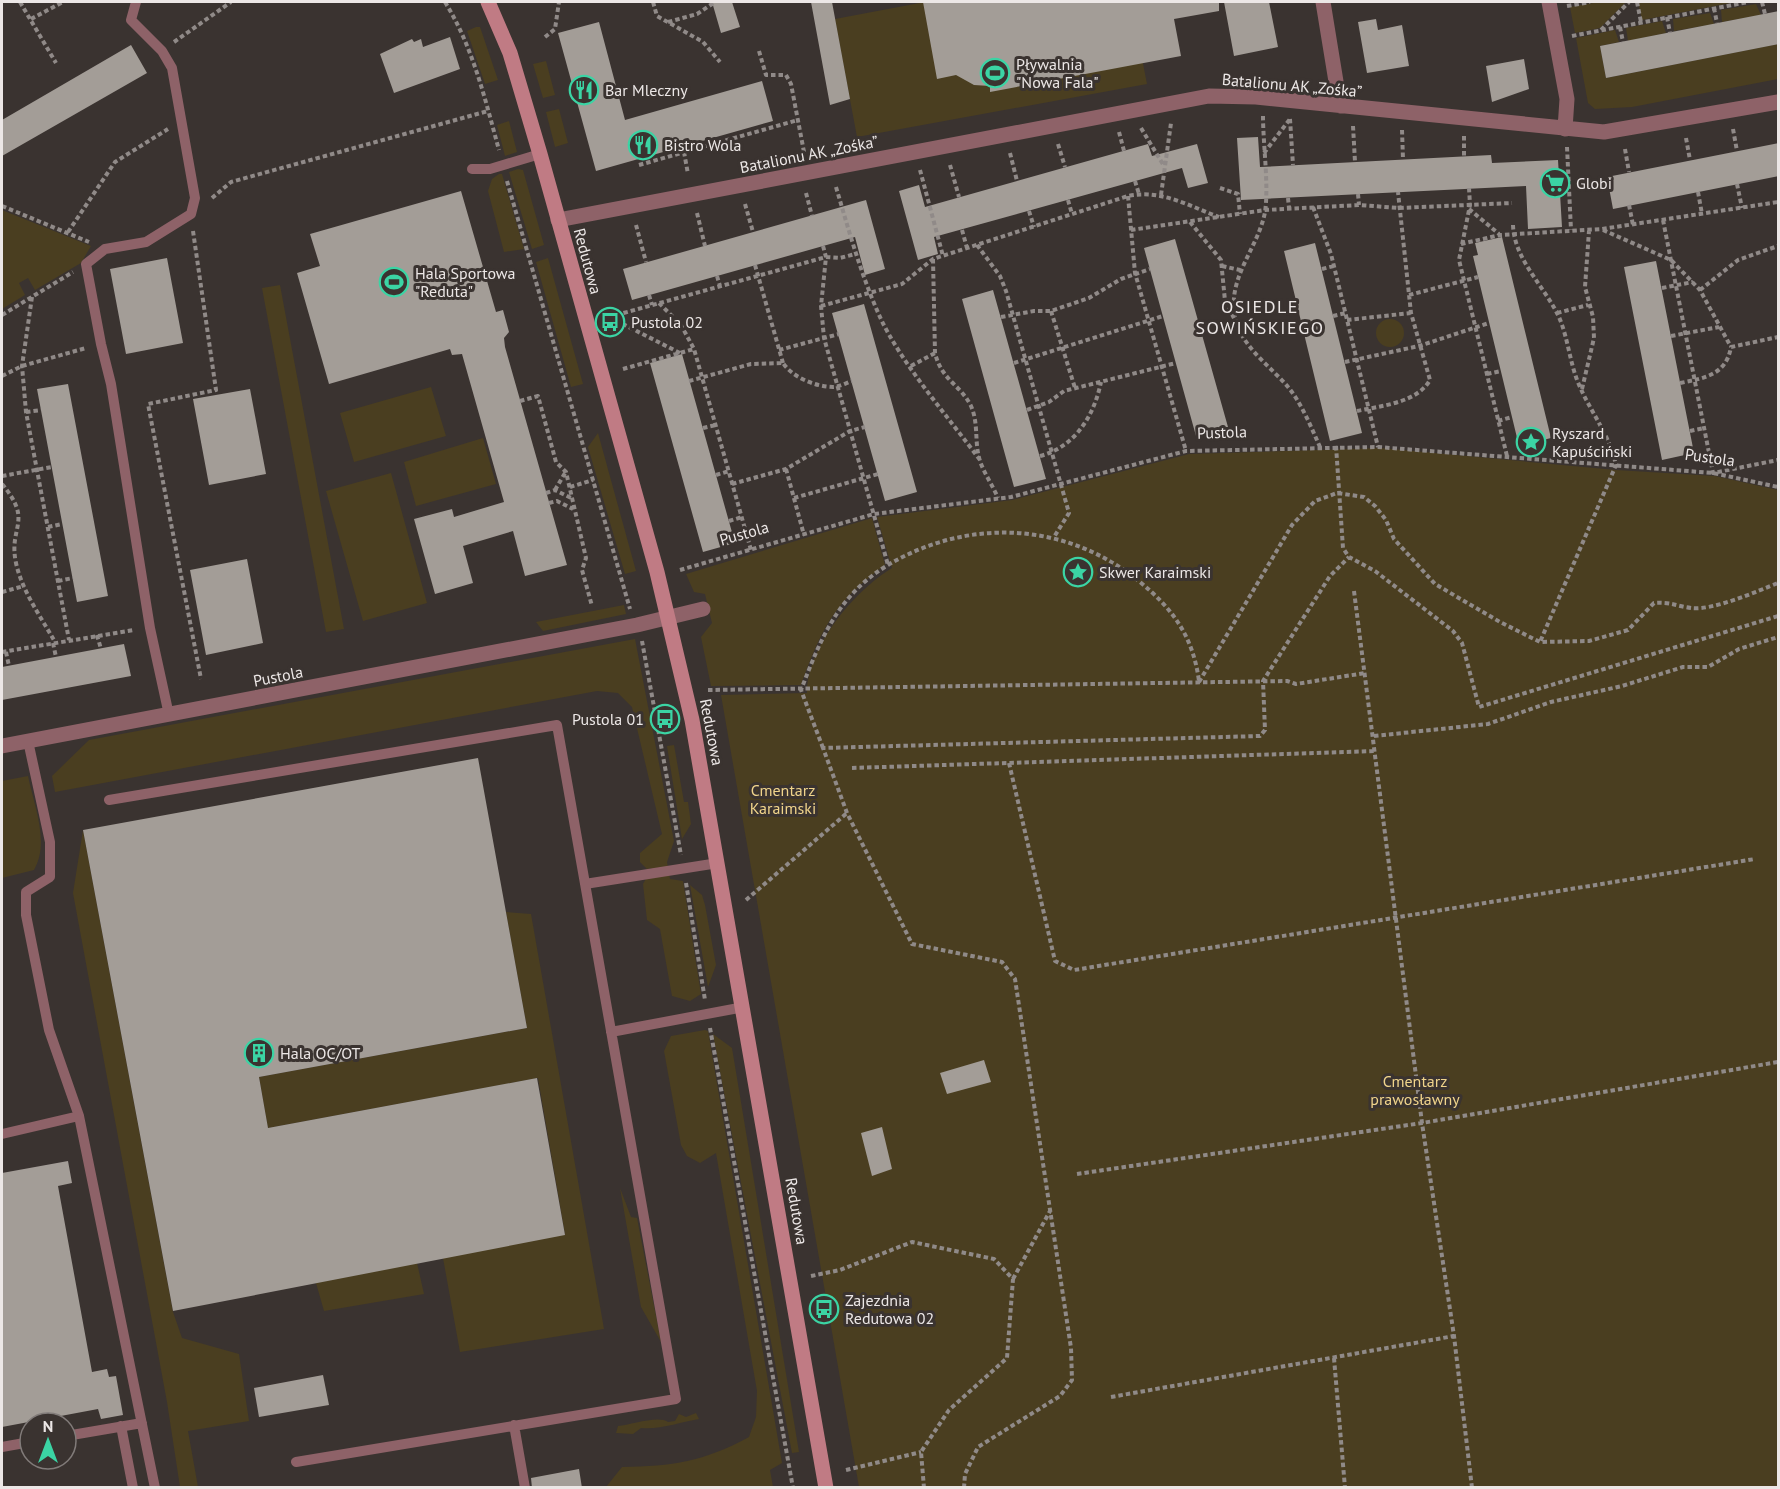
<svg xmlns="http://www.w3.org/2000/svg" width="1780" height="1489" viewBox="0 0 1780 1489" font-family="'PT Sans',sans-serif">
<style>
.green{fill:#4a3e20}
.building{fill:#a39d97}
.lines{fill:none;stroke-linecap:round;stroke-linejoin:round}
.path{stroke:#908a88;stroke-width:4;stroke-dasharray:4.5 3;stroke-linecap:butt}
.lane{stroke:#8e6268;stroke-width:10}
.street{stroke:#8e6268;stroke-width:15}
.secondary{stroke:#c07b84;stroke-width:15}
.labels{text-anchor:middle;stroke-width:6;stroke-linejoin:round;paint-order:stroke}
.poi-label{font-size:16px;fill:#ece7e6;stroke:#3a3330;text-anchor:start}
.street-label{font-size:16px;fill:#ece7e6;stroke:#3a3330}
.park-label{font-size:16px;fill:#f0d48b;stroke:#3a3330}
.neighbourhood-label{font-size:18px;letter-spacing:1.5px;fill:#ece7e6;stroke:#3a3330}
</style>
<rect width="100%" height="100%" fill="#3a3330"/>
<!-- green -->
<path class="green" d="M925,2h206l16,82 -290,53 -22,-118z
M1599,2h27l-26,26 -25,5 -5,-26z
M1638,2h98l-94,18z
M1756,4l5,11 -39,7 -1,-12z
M1710,13l4,11 -40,7 -1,-12z
M1662,21l4,12 -38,8 -2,-13z
M476,27h4l18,53 -13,4 -18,-53z
M1615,30l4,12 -19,4 6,32 172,-34v35l-146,28 -37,2 -7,-6 -12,-65z
M546,61l9,34 -12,3 -10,-34z
M559,109l9,34 -13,4 -9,-35z
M509,121l8,31 -12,4 -8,-31z
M518,169l5,1 21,75 -12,4 -23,-77z
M499,174h3l22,75 -20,3 -16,-61 4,-12z
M2,210l89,36 -10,17 -46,27 -7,-12 -9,5 6,12 -23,14z
M548,258l35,126 -12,3 -35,-125z
M280,285l64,344 -18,3 -64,-344z
M1376 333a14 14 0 1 1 28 0a14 14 0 1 1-28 0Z
M431,387l15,49 -92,26 -14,-49z
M598,433l38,138 -11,3 -37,-127z
M483,438l13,46 -80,22 -12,-44z
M1381,448l235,22 99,6 63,14v997h-919l-138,-792 86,-2c0,-46 47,-102 85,-125l-15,-51 135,-17 177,-46z
M391,473l36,130 -64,18 -37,-130z
M872,518l13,47c-52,39 -62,61 -84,120l-90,1 -10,-49 11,-14 -7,-29 -11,-2 -8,-18z
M624,605l2,9 -83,17 -7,-9z
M635,639l39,202 -7,21 3,17 13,2 18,113 -11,7 -18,-5 -12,-67 -13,-9 -4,-36 9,-16 -5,1 -7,-7v-9l22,-19 -30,-127 -14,-14 -21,-2 -542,101 -3,-16 37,-36z
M674,745l10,57h4l3,22 -9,15 -15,-93z
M28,776c6,30 22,66 6,94l-32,8v-97z
M83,830l90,482 9,26 57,16 10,67 -61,10 10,56h-18l-13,-85 -94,-509z
M690,885l12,10 3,10 11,60 -8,22z
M506,912l25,2 73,415 -144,23 -17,-94 122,-24 -27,-156 -270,50 -9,-51 268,-49z
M705,1030l3,1 74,432 -12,7 3,17h-167l16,-20c51,-1 81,-5 127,-30l7,-20 1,-26 -41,-238 -16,10 -13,-7 -6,-11 -17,-94 7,-15z
M713,1034l19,14 67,404 -7,1z
M620,1188l11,29 6,1 24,124 -20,-35z
M417,1263l7,31 -100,17 -8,-28z
M696,1413l3,6c-18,3 -40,11 -58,9l-8,6 -17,-1 2,-7c13,-1 40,-11 50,-4l7,-1 4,-7 7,3z"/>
<!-- building -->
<path class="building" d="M712,2h20l8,25 -19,6z
M811,2h21l18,97 -20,6z
M923,2h296v9l-45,8 7,37 -191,36v-6l-16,-1 -18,-10 -19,4z
M1224,2h45l9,45 -44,9z
M1779,11v33l-173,34 -6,-32z
M1376,19l2,11 24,-5 7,41 -42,7 -9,-51z
M599,22l26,98 137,-39 11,40 -177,50 -38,-138z
M450,37l10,32 -66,24 -14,-39 32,-15 2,3 7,-3 2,8z
M131,45l16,28 -145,83v-36z
M1524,59l5,30 -37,13 -6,-36z
M1258,137l2,30 231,-12 1,8 66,-3 4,67 -34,2 -2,-43 -285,14 -4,-62z
M1779,143v33l-166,33 -6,-32z
M1148,144l4,12 45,-12 11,39 -20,5 -6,-20 -248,69 4,17 -20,6 -19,-69 20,-6 6,22z
M461,191l35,121 7,-2 6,22 -5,6 1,9 62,218 -42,11 -12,-45 -50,15 10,37 -38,11 -21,-75 38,-10 2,8 50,-15 -42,-148 -10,1 -2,-6 -121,35 -32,-111 23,-7 -10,-32z
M866,200l19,69 -20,6 -10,-38 -223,63 -9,-31z
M1502,237l49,201 -32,8 -46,-190 5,-1 -3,-12z
M1175,239l53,188 -32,9 -52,-188z
M1315,243l47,190 -32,8 -46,-190z
M167,258l16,85 -57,11 -16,-85z
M1656,261l38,192 -32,7 -38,-193z
M993,290l53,189 -32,8 -52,-188z
M864,304l53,188 -32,9 -53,-188z
M682,354l53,189 -32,9 -53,-189z
M68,384l40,212 -31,6 -40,-213z
M250,389l16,85 -57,11 -16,-86z
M247,559l16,84 -57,12 -16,-85z
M124,644l7,32 -129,24v-33z
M478,758l49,270 -268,49 9,51 269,-50 28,157 -392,76 -90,-481z
M984,1060l7,22 -44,12 -7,-21z
M882,1127l10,42 -20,7 -11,-43z
M68,1161l4,22 -14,3 34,186 15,-3 2,8 7,-1 7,39 -22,4 -3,-10 -96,18v-254z
M323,1375l6,30 -70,12 -5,-29z
M579,1469l3,19h-50l-1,-10z"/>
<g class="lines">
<!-- path -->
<path class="path" d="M20,2l36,61
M445,2c28,45 40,97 54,148
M653,2l4,14 46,26 17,20
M1637,2l4,20
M1762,2l3,12
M1567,6l23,-4
M1714,8l3,15
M1667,17l3,16
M31,19l32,-17
M668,22l29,-8 18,-12
M1620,27l3,15
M1601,30l28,-28
M1572,36l176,-34
M545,37l10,-8 4,-27
M174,42l57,-40
M759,51l7,24h20l5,9 13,68
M1263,116c0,28 6,70 2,96 -7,38 -42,69 -28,112 8,25 34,43 51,63 14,17 23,40 32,60
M1290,119l3,46
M1353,126l2,36
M1141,128l23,38
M1733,129l4,22
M1402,130l1,29
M1119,132l5,19
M1464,136v20
M1686,138l4,22
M1058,144l7,23
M1567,147l4,83
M1625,149l4,23
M684,152l4,22
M1010,153l7,28
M1264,153l26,-34
M639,165l159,-45
M950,165l9,32
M920,170l23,86
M507,181l123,428
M1135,181l4,13
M1737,184l5,24
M836,187c13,44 25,88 44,130 21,46 69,101 100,143
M1220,188l18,6 2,20
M1469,188l1,17 -11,55 48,196
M1698,192l4,22
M806,193l6,23
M1358,194l1,11
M1161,195l10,-72
M1128,196l7,77 51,178
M212,198l19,-16 257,-71
M1288,198l1,10
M1068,200l4,14
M745,204l8,28
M1629,205l4,20
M2,206l87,36
M1313,207l18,47 47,193
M1469,209l30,25
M1029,211l5,16
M697,213l8,33
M1663,220l50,253 65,-13
M1190,222l31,38 4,41 11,21
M636,225l10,37
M1513,225c1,34 31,61 45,90 9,19 11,42 18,62 11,31 33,55 40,88l-76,177
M962,230l5,18
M1131,230l134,-20 94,-5 40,3 113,-5
M1603,230l68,30 29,30 31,57
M193,231l23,159 -68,14 53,275
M68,232l47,-70 53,-33
M1461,244l39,-9 102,-6 176,-27
M977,245l23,31 6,15 63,222 -15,24
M823,246l3,11 -5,49 3,32 64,227
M933,259l2,94c7,28 25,31 36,53 8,18 3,37 9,55 4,12 13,25 18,37
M755,265l28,98
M1222,266l18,4
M1322,269l12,-3
M717,276l3,10
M1662,288l31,-6
M1700,290l38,-30 40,-14
M649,295l3,10
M1409,295l69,-18
M32,297l-10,69 4,46 43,228
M659,303l22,22 13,24 57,201
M821,306l81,-22 31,-25 195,-63c33,-7 61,10 91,21
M1051,311l24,77
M1557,313l31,-8
M2,315l71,-43
M1333,316l13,-3
M609,317l217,-60 14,1 15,-4
M609,317l71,36
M1001,317l33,-6h17l38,-13 32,-19 29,-10
M1347,320l64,-7
M1671,336l48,-9
M779,350l60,-16
M1345,362l74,-16 70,-23
M1014,363l149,-47
M911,366l24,-13
M623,369l71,-20
M1487,374l14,-3
M2,376l20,-10 64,-18
M689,381l62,-17 32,-1c9,14 33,24 50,24 6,0 13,-4 19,-6
M1680,383c25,-5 46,-8 51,-36l47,-10
M1582,389l12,-51 -1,-21 -8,-30 4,-56
M520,401l18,-5 18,66 10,10 20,86 -4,12 10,36
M1027,410l22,-8 15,-11 112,-28
M1357,411c23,-5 60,-8 73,-31l-19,-67 -13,-121
M26,412l15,-2
M1498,421l14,-4
M703,428l13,-3
M1690,431l14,-3
M1336,446l7,102 6,9 26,14 78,60 9,12 17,64 299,-91
M1040,456c35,-9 54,-40 61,-74
M786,469l18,66
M716,475l13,-4
M2,476l50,-9
M2,484c32,38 6,42 14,79 6,28 25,54 39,79
M732,484l54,-15 64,-38 15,-4
M570,487l23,-7
M555,490l10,-17
M546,493l9,-3 18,9
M794,498l84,-24
M549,503l8,-2 16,8
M729,521l13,-4
M48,527l14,-3
M680,570l194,-56 137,-17 175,-46 192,-4 335,26 65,14
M58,581l15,-3
M1354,591l68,532 32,213 18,152
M2,592l22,-6
M97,635l4,14
M642,641l39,214
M53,643l3,14
M2,652l132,-22
M6,652l3,14
M1199,682l93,-157 23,-24 22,-8 27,4 11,9 11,14 8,19 41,45 65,38 40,20 49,-1 39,-11 26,-27c18,-1 22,3 37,5 21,3 67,-17 87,-25
M708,690l579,-9 9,3 69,-11
M1374,736l114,-12 63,-22 71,-16 61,-19h25l31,-18 39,-12
M823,748l-22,-58c20,-52 37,-95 87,-125 81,-48 179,-43 252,17 34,28 53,55 59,99
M1009,763l46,198 19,9 681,-111
M852,768l524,-17
M686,883l19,117
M746,900l101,-87
M710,1028l83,460
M1077,1174l345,-51 356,-61
M811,1276l29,-6 72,-28 82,17 19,20 -6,79 -58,52 -28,42 3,36
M1013,1279l37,-68
M1334,1358l11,130
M1111,1397l343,-61
M846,1470l75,-18
M964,1488l1,-14 13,-27 82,-51 12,-16 -1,-32 -56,-369 -13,-17 -90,-18 -65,-131 -24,-65 437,-12 5,-6 -2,-49 67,-105 19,-19"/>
<!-- lane -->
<path class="lane" d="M136,2l-5,18 31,31 10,17 23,130 -4,16 -45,28 -41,7 -19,15 15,80 10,40 39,244 19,87
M472,169h18l50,-15
M28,741l22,101v35l-24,15v23l23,115 30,86 76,372
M109,800l448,-75 119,674 -380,63
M585,884l133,-21
M611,1032l133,-25
M2,1134l77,-18
M514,1425l11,63
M121,1426l12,62
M66,1436l76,-13
M2,1447l28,-5"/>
<!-- street -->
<path class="street" d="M1323,2l17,104
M1549,2l18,97 -2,30
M558,220l651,-124 47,1 348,35 174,-30
M2,746l635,-121 66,-16"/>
<!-- secondary -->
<path class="secondary" d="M488,2l22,51 30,101 117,418 35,148 134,768"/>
</g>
<!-- icons -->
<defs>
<g id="stadium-ring" transform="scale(1.5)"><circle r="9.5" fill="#3a3330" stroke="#3bd4a4" stroke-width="1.5"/><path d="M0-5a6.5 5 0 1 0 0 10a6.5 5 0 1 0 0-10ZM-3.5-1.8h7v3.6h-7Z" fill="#3bd4a4"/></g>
<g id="restaurant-ring" transform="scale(1.5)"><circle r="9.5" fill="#3a3330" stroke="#3bd4a4" stroke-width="1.5"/><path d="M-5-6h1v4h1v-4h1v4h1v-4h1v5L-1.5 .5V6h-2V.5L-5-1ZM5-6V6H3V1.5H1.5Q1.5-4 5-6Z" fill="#3bd4a4"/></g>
<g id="supermarket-ring" transform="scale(1.5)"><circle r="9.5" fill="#3a3330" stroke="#3bd4a4" stroke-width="1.5"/><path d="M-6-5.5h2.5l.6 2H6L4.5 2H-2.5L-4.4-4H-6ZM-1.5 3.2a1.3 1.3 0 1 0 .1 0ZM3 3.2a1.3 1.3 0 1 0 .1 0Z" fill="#3bd4a4"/></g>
<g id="bus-ring" transform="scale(1.5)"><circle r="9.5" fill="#3a3330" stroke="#3bd4a4" stroke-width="1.5"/><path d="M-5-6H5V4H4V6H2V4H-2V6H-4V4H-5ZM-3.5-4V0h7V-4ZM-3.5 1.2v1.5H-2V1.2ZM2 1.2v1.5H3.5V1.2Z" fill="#3bd4a4"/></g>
<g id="sight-ring" transform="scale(1.5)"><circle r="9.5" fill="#3a3330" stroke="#3bd4a4" stroke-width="1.5"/><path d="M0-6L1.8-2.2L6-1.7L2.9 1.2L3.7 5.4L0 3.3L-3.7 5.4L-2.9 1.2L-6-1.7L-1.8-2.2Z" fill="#3bd4a4"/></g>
<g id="building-ring" transform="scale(1.5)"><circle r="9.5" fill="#3a3330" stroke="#3bd4a4" stroke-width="1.5"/><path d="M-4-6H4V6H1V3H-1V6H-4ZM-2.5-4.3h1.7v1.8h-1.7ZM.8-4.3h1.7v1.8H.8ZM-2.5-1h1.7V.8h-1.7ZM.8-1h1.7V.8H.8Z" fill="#3bd4a4"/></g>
</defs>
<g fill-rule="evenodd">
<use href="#stadium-ring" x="995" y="73"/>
<use href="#restaurant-ring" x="584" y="90"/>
<use href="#restaurant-ring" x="643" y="145"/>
<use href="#supermarket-ring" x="1555" y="183"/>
<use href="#stadium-ring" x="394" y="282"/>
<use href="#bus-ring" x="610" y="322"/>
<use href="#sight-ring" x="1531" y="442"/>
<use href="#sight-ring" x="1078" y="572"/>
<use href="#bus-ring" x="665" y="719"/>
<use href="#building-ring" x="259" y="1053"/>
<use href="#bus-ring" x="824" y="1309"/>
</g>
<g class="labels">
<!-- poi labels -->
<g class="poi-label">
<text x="1016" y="70">Pływalnia<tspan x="1016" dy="18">"Nowa Fala"</tspan></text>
<text x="605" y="96">Bar Mleczny</text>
<text x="664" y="151">Bistro Wola</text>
<text x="1576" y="189">Globi</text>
<text x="415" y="279">Hala Sportowa<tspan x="415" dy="18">"Reduta"</tspan></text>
<text x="631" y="328">Pustola 02</text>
<text x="1552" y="439">Ryszard<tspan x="1552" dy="18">Kapuściński</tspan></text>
<text x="1099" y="578">Skwer Karaimski</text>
<text x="644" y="725" text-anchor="end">Pustola 01</text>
<text x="280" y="1059">Hala OC/OT</text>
<text x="845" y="1306">Zajezdnia<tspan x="845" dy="18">Redutowa 02</tspan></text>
</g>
<!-- street labels -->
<g class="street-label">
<text transform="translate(1292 85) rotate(5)" y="6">Batalionu AK „Zośka”</text>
<text transform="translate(809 154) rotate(-11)" y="6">Batalionu AK „Zośka”</text>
<text transform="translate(588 261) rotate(75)" y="6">Redutowa</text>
<text transform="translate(1222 432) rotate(-2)" y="6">Pustola</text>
<text transform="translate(1710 457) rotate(8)" y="6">Pustola</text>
<text transform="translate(744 533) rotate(-16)" y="6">Pustola</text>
<text transform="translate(278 676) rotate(-11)" y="6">Pustola</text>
<text transform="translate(712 732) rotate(79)" y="6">Redutowa</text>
<text transform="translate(797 1211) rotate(80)" y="6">Redutowa</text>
</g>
<!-- park labels -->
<g class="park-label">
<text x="783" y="796">Cmentarz<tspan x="783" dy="18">Karaimski</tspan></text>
<text x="1415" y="1087">Cmentarz<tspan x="1415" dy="18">prawosławny</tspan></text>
</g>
<!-- neighbourhood labels -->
<g class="neighbourhood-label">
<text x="1260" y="313">OSIEDLE<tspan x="1260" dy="21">SOWIŃSKIEGO</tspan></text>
</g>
</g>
<!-- border -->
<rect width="1780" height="1489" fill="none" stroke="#ece7e6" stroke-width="6"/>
<!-- north arrow -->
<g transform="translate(48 1441)"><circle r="28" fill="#3a3330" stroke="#817b79" stroke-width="1.5"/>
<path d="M0-4.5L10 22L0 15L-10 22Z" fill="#3bd4a4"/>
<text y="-9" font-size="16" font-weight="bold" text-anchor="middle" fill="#ece7e6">N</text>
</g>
</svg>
